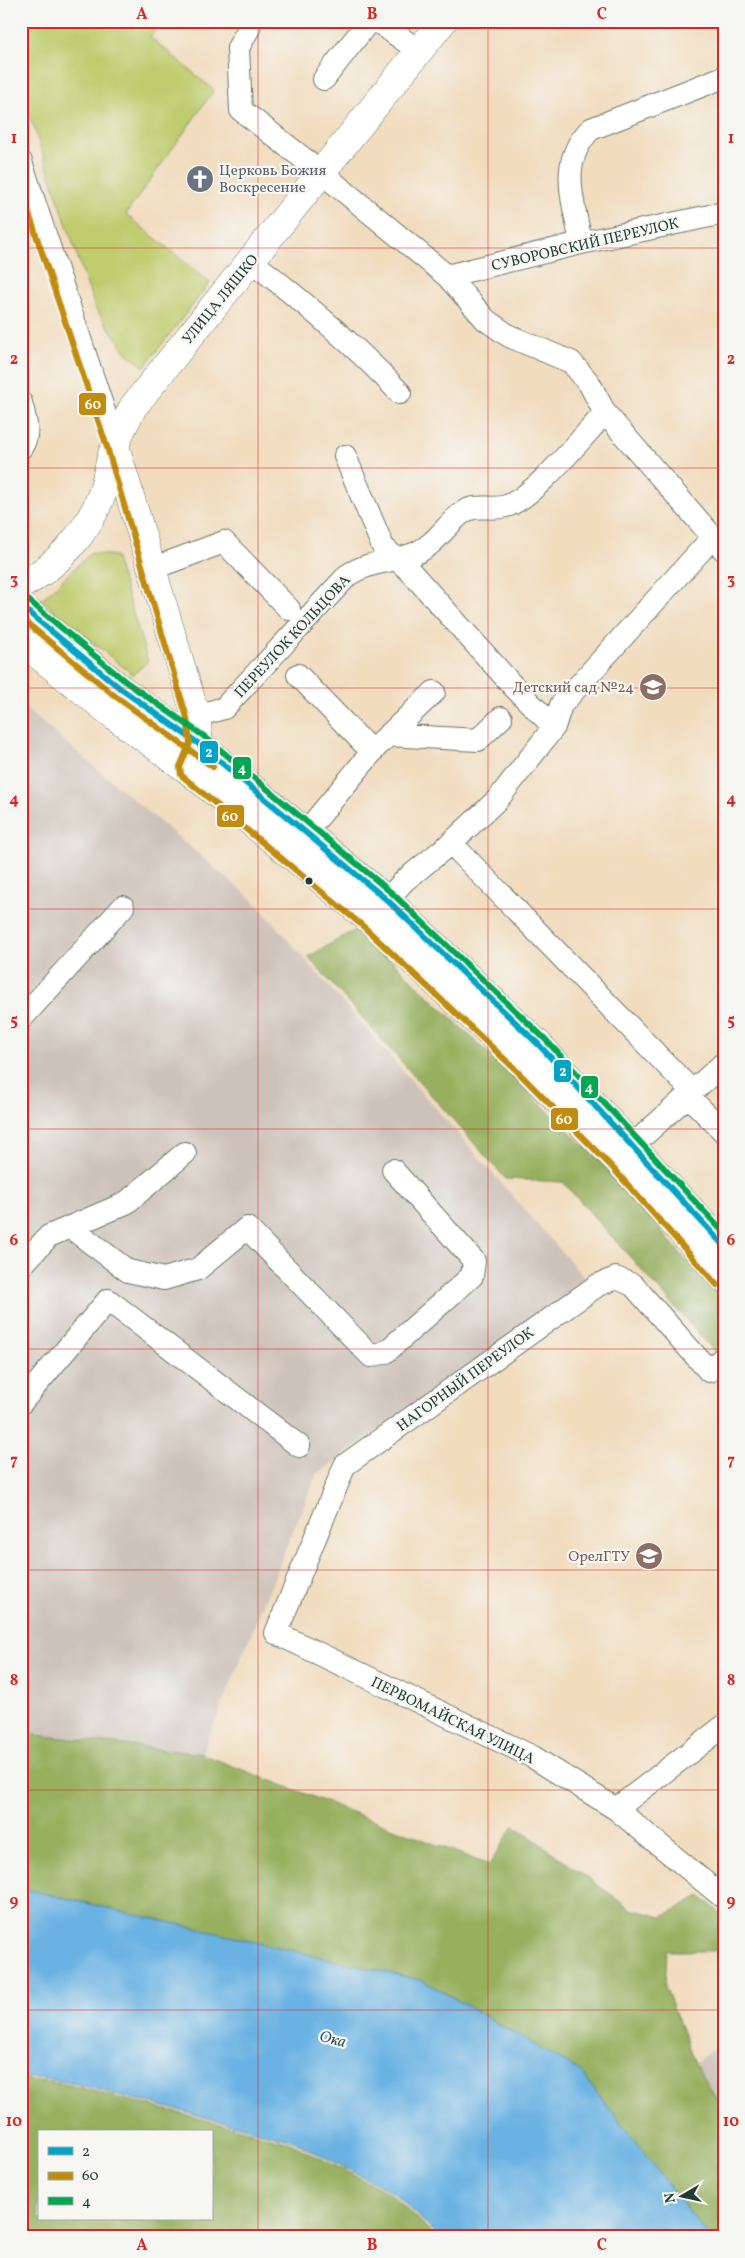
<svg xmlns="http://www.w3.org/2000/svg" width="745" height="2258" viewBox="0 0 745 2258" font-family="Vollkorn,serif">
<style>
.industrial{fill:#cdc2b9}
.green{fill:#bfcc6e;stroke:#6f8451}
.forest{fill:#97b061;stroke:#5b764a;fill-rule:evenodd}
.water{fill:#6bb2e2;stroke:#45788b}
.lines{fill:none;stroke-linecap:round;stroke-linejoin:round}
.minor-casing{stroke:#687564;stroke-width:24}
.major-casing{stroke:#687564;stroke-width:29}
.minor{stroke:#fff;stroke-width:22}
.major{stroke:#fff;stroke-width:28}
.bus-1-casing{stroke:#f6f6f2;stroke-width:10}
.bus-2-casing{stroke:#f6f6f2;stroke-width:10}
.bus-3-casing{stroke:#f6f6f2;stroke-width:10}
.bus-1{stroke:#02a4c6;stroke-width:6}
.bus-2{stroke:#c18c0d;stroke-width:6}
.bus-3{stroke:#00a651;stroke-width:6}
.grid{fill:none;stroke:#d62828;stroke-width:1;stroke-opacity:0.55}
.bus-dot{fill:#1f3d34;stroke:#f6f6f2;stroke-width:2}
.labels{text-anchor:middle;stroke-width:4.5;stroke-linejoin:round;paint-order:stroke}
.worship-label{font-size:15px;fill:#5b616d;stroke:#f6f6f2;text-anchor:start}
.street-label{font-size:15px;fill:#1f3d34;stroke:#f6f6f2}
.education-label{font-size:15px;fill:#785e54;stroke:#f6f6f2;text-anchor:end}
.water-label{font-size:16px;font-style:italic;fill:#325a60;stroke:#f6f6f2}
.line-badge{stroke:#f6f6f2;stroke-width:2}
.badge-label{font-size:14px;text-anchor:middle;font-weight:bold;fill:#fff}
.neatline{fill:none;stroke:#d62828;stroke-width:2}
.grid-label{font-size:16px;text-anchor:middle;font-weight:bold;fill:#d62828}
</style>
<rect width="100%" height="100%" fill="#f6f6f2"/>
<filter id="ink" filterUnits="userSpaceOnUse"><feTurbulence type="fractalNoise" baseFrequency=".02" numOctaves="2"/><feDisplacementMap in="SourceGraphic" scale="10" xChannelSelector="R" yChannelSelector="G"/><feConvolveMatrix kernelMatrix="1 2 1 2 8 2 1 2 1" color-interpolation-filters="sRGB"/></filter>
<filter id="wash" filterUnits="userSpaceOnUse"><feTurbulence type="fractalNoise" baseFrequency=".0096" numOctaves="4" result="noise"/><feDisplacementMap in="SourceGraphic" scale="20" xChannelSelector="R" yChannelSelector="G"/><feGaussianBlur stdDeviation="1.12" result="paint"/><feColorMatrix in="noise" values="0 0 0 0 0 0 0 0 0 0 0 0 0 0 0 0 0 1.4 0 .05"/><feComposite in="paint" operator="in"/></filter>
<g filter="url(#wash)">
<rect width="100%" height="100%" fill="#f1dcbe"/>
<!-- industrial -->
<path class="industrial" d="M21,705l232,195 335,382 -272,193 -114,279 -174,-20 -7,-23z
M724,2040v72l-29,-49z"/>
<!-- green -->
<path class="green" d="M21,21h142l-13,16 64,53 -88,124 84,69 -66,84 -18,-15 -31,-44 -74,-218z
M91,553l24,3 33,105 -15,14 -92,-75z"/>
<!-- forest -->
<path class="forest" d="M358,928l241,232 125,143v59l-161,-180 -57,-3 -198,-222z
M21,1711l7,23 174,20 287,111 25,-40 117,84 31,8 38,-21 24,20v25l-10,10h-47l-2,35 30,77 29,49v125h-15l-129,-166 -156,-90 -403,-93z
M21,2079l49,6 216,56 105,53 45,43h-415zM39,2132h172v87h-172z"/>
<!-- water -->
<path class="water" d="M21,1888l403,93 156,90 129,166h-270l-45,-44 -105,-54 -217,-56 -51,-7z"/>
</g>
<g filter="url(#ink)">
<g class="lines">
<!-- minor casing -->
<g class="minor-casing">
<path id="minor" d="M377,21l42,30
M249,28l-11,20 3,62 81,63 125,103 39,44 23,16 62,26 18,21 16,30 119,137
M324,79l45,-58
M21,162l94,282
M581,243c-7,-41 -24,-81 10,-114l133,-52
M251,261c53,41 103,83 149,132
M447,276l134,-33 143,-30
M21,403c4,16 10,30 0,45
M345,456l38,91 26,23 104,116 41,41
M151,569l73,-27 65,67
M298,675l74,77
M196,716l28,-8 124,-133c23,-15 45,-12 68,-22 20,-9 29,-27 46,-40 15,-11 32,-1 47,-8 27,-10 74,-69 96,-92
M388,735l90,5 23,-22
M306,832l71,-86 57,-54
M451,843l242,249
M387,900l17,-19 47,-38 47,-44 56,-72 7,-22 151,-167
M21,1019l102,-112
M688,1096l36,36
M633,1145l91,-82
M70,1227l58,44 36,8 34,-10 49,-41 124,128 15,-4 86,-76 2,-15 -81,-91
M21,1266l28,-30 77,-33 59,-50
M724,1357l-15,14 -76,-86 -17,-7 -18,7 -253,180 -69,168 257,124 83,52 108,89
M21,1403l87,-103 191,146
M616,1809l108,-83"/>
</g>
<!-- major casing -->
<g class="major-casing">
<path id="major" d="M115,446l81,270 3,28 -5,11
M21,585c36,-18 67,-53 81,-91 5,-15 7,-33 13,-48 4,-14 12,-26 18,-39l310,-386
M21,606l100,83 78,55 188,156 152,145 185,201
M21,641l95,76 72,53 182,150 150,142 97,98 107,119"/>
</g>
<!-- minor -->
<use href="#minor" class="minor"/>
<!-- major -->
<use href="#major" class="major"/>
<!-- bus-1 casing -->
<g class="bus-1-casing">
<path id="bus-1" d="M21,606l100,83 78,55 188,156 152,145 185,201"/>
</g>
<!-- bus-2 casing -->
<g class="bus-2-casing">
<path id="bus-2" d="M21,190l86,257 80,271 3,25 -10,24 1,8 183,152 150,141 97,98 106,119
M21,618l94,78 98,71"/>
</g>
<!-- bus-3 casing -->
<g class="bus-3-casing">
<path id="bus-3" d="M27,599l99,83 79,55 188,157 152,145 179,194"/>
</g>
<!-- bus-1 -->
<use href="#bus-1" class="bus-1"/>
<!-- bus-2 -->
<use href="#bus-2" class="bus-2"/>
<!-- bus-3 -->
<use href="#bus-3" class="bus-3"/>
</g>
</g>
<!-- grid -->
<path class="grid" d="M258,21v2216M488,21v2216M21,248h703M21,468h703M21,688h703M21,909h703M21,1129h703M21,1349h703M21,1570h703M21,1790h703M21,2010h703"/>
<!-- icons -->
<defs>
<g id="church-disc" transform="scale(1.4375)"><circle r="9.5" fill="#6b7280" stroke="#f6f6f2"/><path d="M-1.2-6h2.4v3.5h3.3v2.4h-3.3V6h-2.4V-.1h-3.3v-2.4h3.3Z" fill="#fff"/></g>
<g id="school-disc" transform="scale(1.4375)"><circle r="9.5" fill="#8d6e63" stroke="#f6f6f2"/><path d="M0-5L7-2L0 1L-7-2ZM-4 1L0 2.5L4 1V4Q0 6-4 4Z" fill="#fff"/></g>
<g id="university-disc" transform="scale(1.4375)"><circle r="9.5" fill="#8d6e63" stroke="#f6f6f2"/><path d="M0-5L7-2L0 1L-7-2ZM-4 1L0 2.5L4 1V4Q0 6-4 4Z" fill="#fff"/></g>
</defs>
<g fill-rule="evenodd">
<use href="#church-disc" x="200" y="179"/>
<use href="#school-disc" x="653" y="687"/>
<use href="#university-disc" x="649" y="1556"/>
</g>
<!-- markers -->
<circle class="bus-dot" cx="309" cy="881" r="4.5"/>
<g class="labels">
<!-- worship labels -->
<g class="worship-label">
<text x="219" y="175">Церковь Божия<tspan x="219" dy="17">Воскресение</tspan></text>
</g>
<!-- street labels -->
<g class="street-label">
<text transform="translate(585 244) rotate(-13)" y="5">СУВОРОВСКИЙ ПЕРЕУЛОК</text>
<text transform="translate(220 299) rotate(-51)" y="5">УЛИЦА ЛЯШКО</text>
<text transform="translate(292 636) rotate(-47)" y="5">ПЕРЕУЛОК КОЛЬЦОВА</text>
<text transform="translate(465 1379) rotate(-36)" y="5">НАГОРНЫЙ ПЕРЕУЛОК</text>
<text transform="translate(453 1720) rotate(26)" y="5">ПЕРВОМАЙСКАЯ УЛИЦА</text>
</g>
<!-- education labels -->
<g class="education-label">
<text x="634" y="692">Детский сад №24</text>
<text x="630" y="1561">ОрелГТУ</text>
</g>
<!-- water labels -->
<g class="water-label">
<text transform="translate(333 2038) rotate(14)" y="6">Ока</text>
</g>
</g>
<g class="line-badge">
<rect x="78" y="392" width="29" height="24" rx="5" fill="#c18c0d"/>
<rect x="199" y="740" width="20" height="24" rx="5" fill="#02a4c6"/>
<rect x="232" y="756" width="20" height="24" rx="5" fill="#00a651"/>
<rect x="216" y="804" width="29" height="24" rx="5" fill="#c18c0d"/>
<rect x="553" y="1059" width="19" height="24" rx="5" fill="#02a4c6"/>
<rect x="580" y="1075" width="19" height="24" rx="5" fill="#00a651"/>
<rect x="550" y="1107" width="29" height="24" rx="5" fill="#c18c0d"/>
</g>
<g class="badge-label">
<text x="93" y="409">60</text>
<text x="209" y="757">2</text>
<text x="242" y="773">4</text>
<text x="230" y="821">60</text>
<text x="563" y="1076">2</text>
<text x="589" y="1092">4</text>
<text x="564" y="1124">60</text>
</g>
<!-- margin -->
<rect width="745" height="2258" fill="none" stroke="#f6f6f2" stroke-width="55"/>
<!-- legend -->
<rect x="38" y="2130" width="175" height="90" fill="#f6f6f2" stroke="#a0aca6"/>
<rect x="48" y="2147" width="25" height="8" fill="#02a4c6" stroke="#a0aca6"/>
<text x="82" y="2156" font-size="15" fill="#1f3d34">2</text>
<rect x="48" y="2172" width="25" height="8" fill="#c18c0d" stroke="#a0aca6"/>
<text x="82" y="2180" font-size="15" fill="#1f3d34">60</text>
<rect x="48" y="2197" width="25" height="8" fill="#00a651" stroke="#a0aca6"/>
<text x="82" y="2206" font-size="15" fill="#1f3d34">4</text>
<!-- north arrow -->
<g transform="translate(682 2196) rotate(261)" stroke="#f6f6f2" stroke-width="4" paint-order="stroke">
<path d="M0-4L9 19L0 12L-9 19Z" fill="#1f3d34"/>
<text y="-8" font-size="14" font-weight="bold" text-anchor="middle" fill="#1f3d34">N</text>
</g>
<rect x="28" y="28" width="690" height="2202" class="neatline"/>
<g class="grid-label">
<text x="142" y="19">A</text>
<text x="372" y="19">B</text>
<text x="602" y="19">C</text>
<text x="14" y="143">1</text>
<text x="731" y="143">1</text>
<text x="14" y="364">2</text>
<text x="731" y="364">2</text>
<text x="14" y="584">3</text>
<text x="731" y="584">3</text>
<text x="14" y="804">4</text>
<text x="731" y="804">4</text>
<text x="14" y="1025">5</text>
<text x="731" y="1025">5</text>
<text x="14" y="1245">6</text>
<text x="731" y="1245">6</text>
<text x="14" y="1465">7</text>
<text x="731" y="1465">7</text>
<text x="14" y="1685">8</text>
<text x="731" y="1685">8</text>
<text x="14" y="1906">9</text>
<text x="731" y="1906">9</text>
<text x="14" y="2126">10</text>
<text x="731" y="2126">10</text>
<text x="142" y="2250">A</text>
<text x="372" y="2250">B</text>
<text x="602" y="2250">C</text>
</g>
</svg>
